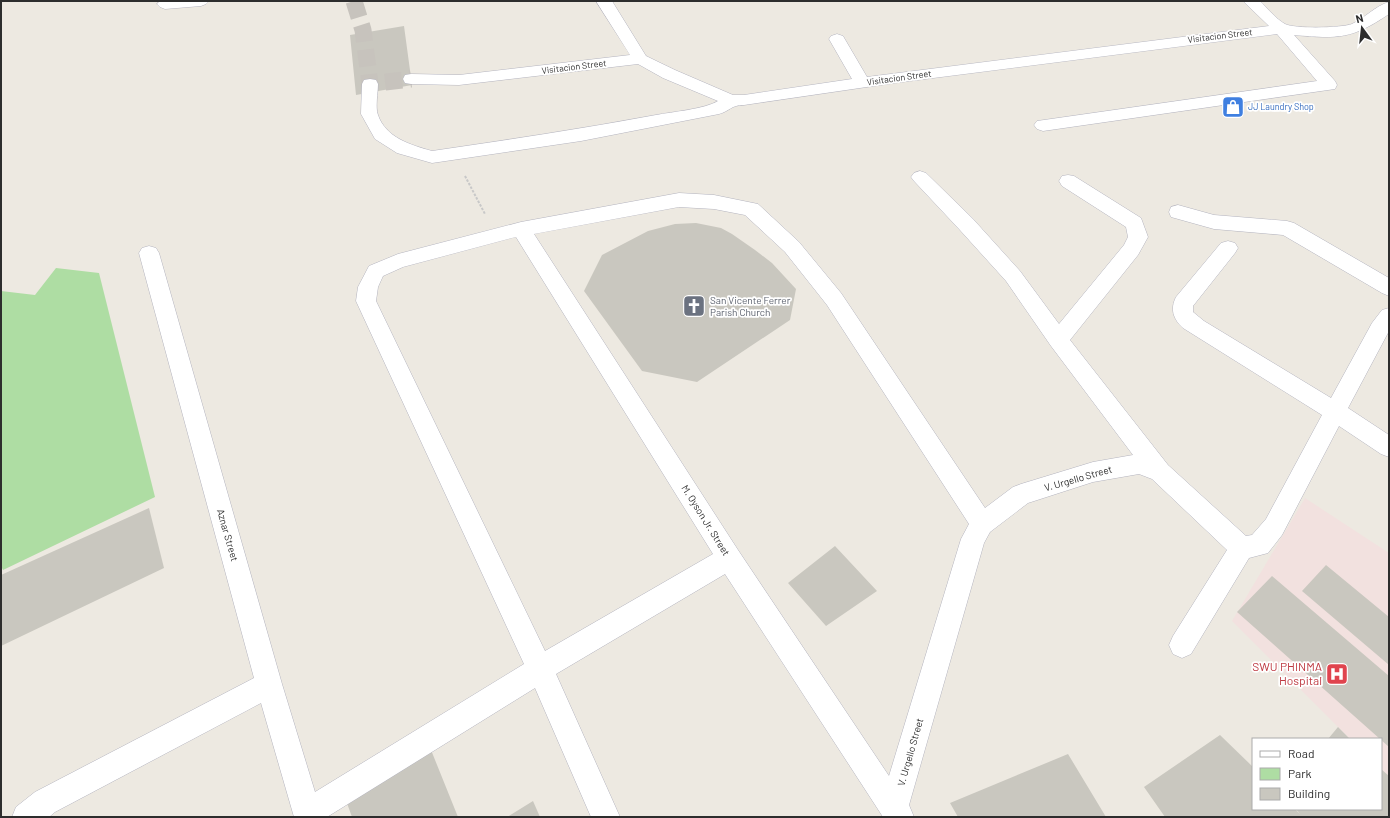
<svg xmlns="http://www.w3.org/2000/svg" width="1390" height="818" viewBox="0 0 1390 818" font-family="Barlow,sans-serif">
<style>
.medical{fill:#f2e1df}
.green{fill:#aedda3}
.building{fill:#c9c7bf}
.lines{fill:none;stroke-linecap:round;stroke-linejoin:round}
.minor-tunnel{stroke:#c7c3bd;stroke-width:17;stroke-dasharray:17 8;stroke-linecap:butt}
.minor-casing{stroke:#b4b4bf;stroke-width:1}
.path{stroke:#c8c8c8;stroke-width:2;stroke-dasharray:2.5 1.5;stroke-linecap:butt}
.minor{fill:#fff;fill-rule:evenodd}
.labels{text-anchor:middle;stroke-width:3.5;stroke-linejoin:round;paint-order:stroke}
.far-street-label{font-size:9px;fill:#2d2d2d;stroke:#fff}
.far-shop-label{font-size:9px;fill:#366cbe;stroke:#fff;text-anchor:start}
.worship-label{font-size:10px;fill:#5b616d;stroke:#fff;text-anchor:start}
.street-label{font-size:10px;fill:#2d2d2d;stroke:#fff}
.near-health-label{font-size:12px;fill:#be3a42;stroke:#fff;text-anchor:end}
</style>
<rect width="100%" height="100%" fill="#ede9e1"/>
<!-- medical -->
<path class="medical" d="M1305,498l84,55v223l-8,-7v-30h-31l-118,-118z"/>
<!-- green -->
<path class="green" d="M56,268l43,5 56,224 -152,73 -2,-4v-275l34,4z"/>
<!-- building -->
<path class="building" d="M404,26l8,59 -56,10 -6,-60z
M696,223l25,5 11,6 23,16 17,13 24,26 -6,31 -93,62 -55,-11 -58,-80 18,-36 46,-24 27,-7z
M149,508l15,60 -163,78v-71z
M835,546l42,45 -51,35 -38,-43z
M1326,565l63,52v48l-87,-74z
M1272,576l117,100v71l-152,-135z
M1338,727l12,12h-22z
M1220,735l33,32v42h42l5,5 -4,-5h85v-40l8,7v41h-224l-21,-30z
M429,745l29,72h-106l-8,-22z
M1068,754l38,63h-148l-8,-14z
M533,801l7,16h-33z"/>
<g class="lines">
<!-- minor-tunnel -->
<path class="minor-tunnel" d="M354,1l9,29 7,54 41,-5"/>
<!-- minor casing -->
<g class="minor-casing">
<path id="minor" d="M160,1h49l-3,3 -5,2 -36,3 -5,-2 -3,-3z
M596,1h16l34,55 29,14 58,25h11l108,-16 -23,-40 2,-3 6,-2 6,2 24,41 402,-51 -26,-25h17c7,7 16,18 25,23 9,5 57,4 67,0 13,-6 23,-18 37,-22v12c-37,25 -50,25 -95,21l41,46 2,4 -2,4 -292,42 -6,-2 -3,-4 3,-4 280,-40 -40,-47 -383,49 -150,22c-13,0 -14,6 -25,9l-138,27 -149,22 -35,-10 -22,-14 -14,-25 1,-30 2,-4 6,-1 6,1 2,4c0,9 -3,23 0,31 8,23 33,30 54,36 75,-11 149,-22 224,-36 16,-3 49,-6 62,-14l-55,-23 -25,-14 -179,21 -48,-1 -6,-1 -2,-4 2,-4 6,-1 48,1 171,-20z
M920,171l6,2 47,46 47,52 39,53 65,-79 4,-8 -2,-10 -64,-41 -3,-5 3,-5 6,-1 6,1 67,42 7,19 -10,18 -68,85 98,125 78,71 6,-1 14,-16 56,-104 -139,-87c-10,-9 -13,-19 -7,-31l45,-54 7,-2 7,2 3,5 -3,5 -42,53v6l11,9 127,77 41,-75 10,-13 7,-2v23l-41,77 41,27v22l-8,-3 -42,-28 -57,109 -14,18 -19,5 -58,96 -9,4 -9,-4 -4,-9 4,-9 54,-86 -75,-71 -13,-5 -46,8 -65,21 -38,29 -6,11 -75,262 5,12h-31l-158,-243 -169,100 64,143h-29l-56,-129 -208,129h-33l-33,-114 -206,109 -6,5h-37l4,-10 19,-15 219,-114 -115,-425 3,-5 7,-2 7,2 3,5 123,431 33,108 209,-128 -168,-363 2,-14 11,-21 29,-12 123,-32 158,-29 35,2 44,9 41,38 42,51 144,215 28,-21 8,-3 72,-22 40,-7 -82,-109 -45,-65 -47,-52 -45,-48 -3,-4 3,-4zM679,207l35,2 31,6 40,37 42,53 142,219 -8,15 -72,237 -151,-226 -204,-316zM516,237l197,317 -168,97 -169,-350 2,-14 5,-11 20,-9z
M1178,205l36,10 73,6 7,2 95,55v18l-7,-3 -99,-58 -69,-6 -43,-12 -2,-5 2,-5z"/>
</g>
<!-- path -->
<path class="path" d="M465,176l20,38"/>
<!-- minor -->
<use href="#minor" class="minor"/>
</g>
<!-- icons -->
<defs>
<g id="shop-square" transform="scale(1.15)"><rect x="-9" y="-9" width="18" height="18" rx="4" fill="#3f7fe0" stroke="#fff"/><path d="M-5-2.5h2.3a2.7 3.5 0 0 1 5.4 0H5L5.5 6h-11ZM-1.5-2.5h3a1.5 2.3 0 0 0-3 0Z" fill="#fff"/></g>
<g id="church-square" transform="scale(1.15)"><rect x="-9" y="-9" width="18" height="18" rx="4" fill="#6b7280" stroke="#fff"/><path d="M-1.2-6h2.4v3.5h3.3v2.4h-3.3V6h-2.4V-.1h-3.3v-2.4h3.3Z" fill="#fff"/></g>
<g id="hospital-square" transform="scale(1.15)"><rect x="-9" y="-9" width="18" height="18" rx="4" fill="#e0444e" stroke="#fff"/><path d="M-5-5h3v3.5h4V-5h3V5h-3V1.5h-4V5h-3Z" fill="#fff"/></g>
</defs>
<g fill-rule="evenodd">
<use href="#shop-square" x="1233" y="107"/>
<use href="#church-square" x="694" y="306"/>
<use href="#hospital-square" x="1337" y="674"/>
</g>
<g class="labels">
<!-- far-street labels -->
<g class="far-street-label">
<text transform="translate(1220 36) rotate(-7)" y="3">Visitacion Street</text>
<text transform="translate(574 67) rotate(-7)" y="3">Visitacion Street</text>
<text transform="translate(899 78) rotate(-8)" y="3">Visitacion Street</text>
</g>
<!-- far-shop labels -->
<g class="far-shop-label">
<text x="1248" y="110">JJ Laundry Shop</text>
</g>
<!-- worship labels -->
<g class="worship-label">
<text x="710" y="304">San Vicente Ferrer<tspan x="710" dy="12">Parish Church</tspan></text>
</g>
<!-- street labels -->
<g class="street-label">
<text transform="translate(1078 478) rotate(-16)" y="4">V. Urgello Street</text>
<text transform="translate(706 520) rotate(58)" y="4">M. Oyson Jr. Street</text>
<text transform="translate(228 535) rotate(74)" y="4">Aznar Street</text>
<text transform="translate(910 752) rotate(-74)" y="4">V. Urgello Street</text>
</g>
<!-- near-health labels -->
<g class="near-health-label">
<text x="1322" y="671">SWU PHINMA<tspan x="1322" dy="14">Hospital</tspan></text>
</g>
</g>
<!-- border -->
<rect width="1390" height="818" fill="none" stroke="#2d2d2d" stroke-width="4"/>
<!-- legend -->
<rect x="1252" y="738" width="130" height="72" fill="#ffffff" stroke="#ababab"/>
<rect x="1260" y="751" width="20" height="6" fill="#ffffff" stroke="#ababab"/>
<text x="1288" y="758" font-size="12" fill="#2d2d2d">Road</text>
<rect x="1260" y="768" width="20" height="12" fill="#aedda3" stroke="#ababab"/>
<text x="1288" y="778" font-size="12" fill="#2d2d2d">Park</text>
<rect x="1260" y="788" width="20" height="12" fill="#c9c7bf" stroke="#ababab"/>
<text x="1288" y="798" font-size="12" fill="#2d2d2d">Building</text>
<!-- north arrow -->
<g transform="translate(1362 28) rotate(345)" stroke="#ffffff" stroke-width="3" paint-order="stroke">
<path d="M0-3L7 15L0 10L-7 15Z" fill="#2d2d2d"/>
<text y="-6" font-size="11" font-weight="bold" text-anchor="middle" fill="#2d2d2d">N</text>
</g>
</svg>
